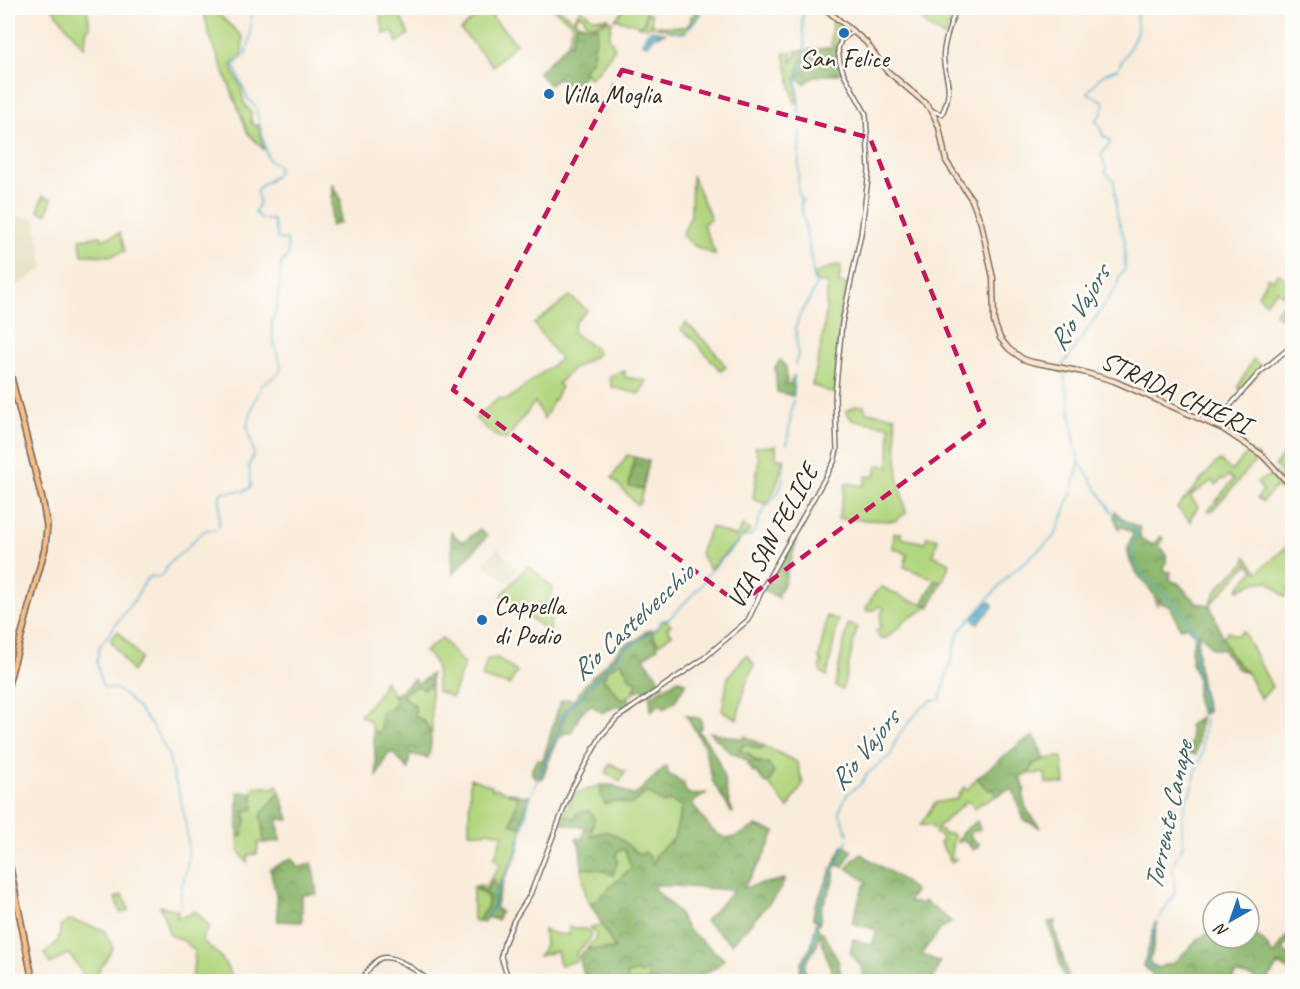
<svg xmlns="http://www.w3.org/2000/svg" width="1300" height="989" viewBox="0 0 1300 989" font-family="Caveat,sans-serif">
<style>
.built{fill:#e0ddbb}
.green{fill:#b2d67f;stroke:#76804e;stroke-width:1.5}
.forest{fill:url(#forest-crowns);stroke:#647046;stroke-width:1.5}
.water{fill:url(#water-ripples);stroke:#466e76;stroke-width:1.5}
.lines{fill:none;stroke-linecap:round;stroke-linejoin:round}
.stream{stroke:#50b1cf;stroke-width:1.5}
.tertiary-casing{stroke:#7e6e60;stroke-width:6}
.secondary-casing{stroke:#7e6e60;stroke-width:7}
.primary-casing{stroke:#7e6e60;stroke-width:8}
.tertiary{stroke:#fff;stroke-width:3}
.secondary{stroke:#fce5cf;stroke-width:4}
.primary{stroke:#f7be88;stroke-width:4.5}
.marked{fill:none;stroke:#c2185b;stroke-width:4.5;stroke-dasharray:12 8;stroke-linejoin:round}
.poi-dot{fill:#1f6fb2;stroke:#fdfcf7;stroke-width:2}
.labels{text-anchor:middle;stroke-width:5;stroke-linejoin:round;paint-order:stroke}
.poi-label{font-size:26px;fill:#3b2a1e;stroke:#fdfcf7;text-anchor:start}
.street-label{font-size:26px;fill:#3b2a1e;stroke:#fdfcf7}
.water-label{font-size:27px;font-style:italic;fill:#436065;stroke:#fdfcf7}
</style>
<defs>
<pattern id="forest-crowns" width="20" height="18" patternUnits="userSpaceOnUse" patternTransform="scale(1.5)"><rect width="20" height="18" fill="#8db76e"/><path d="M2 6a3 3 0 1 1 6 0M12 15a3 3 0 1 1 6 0" fill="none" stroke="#74955a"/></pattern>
<pattern id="water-ripples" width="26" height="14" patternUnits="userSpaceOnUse" patternTransform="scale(1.5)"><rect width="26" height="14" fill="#50b1cf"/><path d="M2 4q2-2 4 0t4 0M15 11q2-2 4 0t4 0" fill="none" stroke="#4490a7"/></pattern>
</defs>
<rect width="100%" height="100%" fill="#fdfcf7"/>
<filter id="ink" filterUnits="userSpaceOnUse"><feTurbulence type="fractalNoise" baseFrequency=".0167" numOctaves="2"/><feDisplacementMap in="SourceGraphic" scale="12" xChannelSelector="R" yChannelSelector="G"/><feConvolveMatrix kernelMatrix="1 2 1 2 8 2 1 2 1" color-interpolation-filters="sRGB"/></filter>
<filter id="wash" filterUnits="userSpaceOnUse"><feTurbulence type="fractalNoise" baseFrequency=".008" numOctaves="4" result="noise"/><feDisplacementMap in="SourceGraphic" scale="24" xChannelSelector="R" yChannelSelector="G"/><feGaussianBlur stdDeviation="1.35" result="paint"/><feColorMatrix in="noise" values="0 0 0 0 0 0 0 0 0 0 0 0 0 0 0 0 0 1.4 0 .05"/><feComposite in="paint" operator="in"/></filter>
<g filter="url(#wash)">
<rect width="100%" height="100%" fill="#f9ecdb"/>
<!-- built -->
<path class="built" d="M8,216l27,2 9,50 -36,24z
M50,518l11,1 -10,23h-2z
M498,548l19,22 -9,12 -25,-19z
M12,893l5,22 -9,2v-23z"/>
<!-- green -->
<path class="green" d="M52,8h35l3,20 -3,1 -3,19z
M203,8h9l31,29 -1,18 -10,9c1,10 6,15 9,24 2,9 2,17 10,24v9l4,5 3,-1c3,9 3,16 6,25l-16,-17 -39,-99z
M379,8h48l-10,6 -6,-6 -11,8 9,18 -12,9 -4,-12 -9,3z
M485,8h15l-8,9 24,26 -23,23 -32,-36z
M552,8h6l19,15 -6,21 -3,-1 5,-19z
M625,8h21l-2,15 -4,2 -25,-6z
M694,8h3l2,8 -15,16 -4,1 -26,-7h-5l-1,2 -11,-2 8,-2 2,-11 4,1 1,12 35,1 4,-6v-5h3z
M581,9l12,9h17l-12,4 -3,4 -9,-3 -3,-7 -5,-1 -2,5 -2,-2z
M918,11l23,4 3,-4 8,1 -7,26 -19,-13z
M832,18c7,6 9,18 6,26l-7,1z
M612,21l-3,16 6,11 -15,21 -10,9 -8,-7 10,-12 6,-33 5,-4z
M804,50l-8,28 2,23 -2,2 -2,-2 -10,-48 8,-1 -1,11 6,-9 -2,-3z
M692,175l19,44 -8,5 13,31 -21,-9 -13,-10 9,-21z
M43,196l9,3 -5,15 -9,-3z
M120,233l5,18 -13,5 -30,-1 -2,-16 21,-3 1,4z
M837,265l4,1 -2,17 8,1 -7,38 -5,72 -23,-9c9,-33 15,-67 15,-102h-8l-4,-3 -1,-6z
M1278,273l14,11 -2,16 2,29 -17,-16 10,-12v-3l-8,-8 -12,13 -7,-8 10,-18 5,3z
M570,296l17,14 -12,13 -2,10 21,14 4,7 -28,17 -12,13 3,3 -17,32 -9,-17 -29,38 -12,-5 -19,-17 24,-20 8,2 53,-41 -26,-35z
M686,323l25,24 15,20 -5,4 -30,-34 -10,-7z
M1253,359l10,9 -21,22 -4,-3z
M625,371v6l22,4 -8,13 -27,-7 -3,-11z
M855,406h9l2,6 29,4 3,61 8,36 -11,8 -57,-2 8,-36 18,3 2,-10 9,1 2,-12 12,1 1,-40 -38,-6 -6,-9z
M1292,442v41l-17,-17z
M776,446v12h7c-3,18 -6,31 -17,46l-13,-5 6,-40 -4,-12z
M1249,451l10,6 -47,54h-4l25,-31 -4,-4 -6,4 -2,-1 -5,6 -4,-4 -22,15 8,11 -7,10v5l-14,-14 39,-45 4,-2 12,10z
M627,455l7,2 -5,28 14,4 -3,13 -3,3 -25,-27z
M1275,473l16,16 -6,6 -9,-9 -14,16 -5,-4 6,-7 -6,-9z
M743,525l7,6 -8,6 -32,32 -10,-16 11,-26 25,10z
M894,533h7v5l24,5 2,-7 11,3 -5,16 17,8 -8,19 -38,-15 3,-13 -14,-6z
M1292,542v39l-7,16 -17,-16 -16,2 -13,7 -1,-2 16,-18 -6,-6 -38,41c6,-21 22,-29 36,-44v-4l12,15z
M528,565l24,22 -2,46 -49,-37z
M882,587l24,12 24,7 -29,17v3l-15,12 -6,1 -4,-9 4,-1 1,-15 3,-5 -4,-3 -6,4 -7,1 -1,-3 8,-14z
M827,616l11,4 -11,56 -6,-4 -2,-6 3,-3 -3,-5z
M665,620l6,5 -4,3 5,6 -13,10 -7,-10z
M848,624l9,3 -11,50 -4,13 -7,-5z
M118,631l23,27 -9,14 -22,-33z
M1228,631l9,5 6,-5 29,56 -11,12 -14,-26 -17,-18 -7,-17z
M442,638l22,27 -12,32 -15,-6c-1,-17 3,-29 -13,-39z
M745,656h3l6,8 -9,23 -8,32 -15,-8 6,-34z
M498,658l19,14 -8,13 -27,-7 5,-19z
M621,661l9,17 5,2 2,5 -3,4 2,3 -14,8c-8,-7 -11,-15 -19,-22l5,-8z
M384,680l12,19 -1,6 -13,14v8l-4,7 -5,-4 -4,-10 -9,-4 20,-24z
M431,684l1,49 -17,-17v-11l-11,-7 -1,-4 14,-9 7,4z
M744,743l16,6 4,-1v-2l33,16 6,22 -15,24 -20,-25 5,-8 -5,-11c-11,-2 -20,-6 -28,-14z
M1062,757l3,27 -19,-1 -1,-10 -17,1c4,-16 20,-15 34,-17z
M610,763l15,9 -5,10 -14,-9z
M470,778l22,8v4l4,-2 22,9 -6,26 9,4 -5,26 -19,35 -4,-8 -7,11 -8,-3 -1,2 10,6c5,13 -6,15 -9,26l-5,-2v-33l6,-2 7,1 15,-22 -7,-5 9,-25 -17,-3 -1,2 -16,-1z
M977,778l11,12 5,-1 3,3v4l-13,7 -1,-1 -7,7 -2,-4 -6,-4 -30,27 8,6h7l2,2 -3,17 1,5 4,1 -4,4 -12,-20 2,-3 -1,-4 -6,-2 1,-3 -5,-5 -11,-1 15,-22 21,-4 8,-12 3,3z
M277,785l3,7 -19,23 3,28h-6l-1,11 -9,1 -1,8 -8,-12 -1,-16h4l4,-15 -1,-10 9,-1 -2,-16 3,-7 18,2z
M601,785v11l12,5 19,3 15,-12 16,11 6,-2 13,5 -8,32 -19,17 -1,9 -2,2 -7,-14 -4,3c-19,-10 -21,-26 -46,-21l-1,3h-3l1,-3 -7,-23 -13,8 -8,-3 9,-22z
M623,849l3,3 6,16 -41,37 -5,-8 -4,-29 16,1 18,-11 1,-7z
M123,895l6,15 -8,3 -6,-15z
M160,906l18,4 -1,7 15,-3v-2h5l13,16 -8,9 1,4 18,16 10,17 -3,7h-47v-1l11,1 3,-30 -11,-10 -14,-6z
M70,920l34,10 9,18 -19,30 -7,2 -18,-27 -19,11 -6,-10c11,-9 17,-13 16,-28z
M603,926l12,24 -28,-2 8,-8 1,-6 -6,-7z
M569,927l20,3 3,5 -4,7 -12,11 1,8 -17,4 -3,-14 -18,5 6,-11 -1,-15 12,4 13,1z
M647,968l2,13h-22v-7z"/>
<!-- forest -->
<path class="forest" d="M577,23l14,4 7,-1 -6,33 -9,12 3,3 -17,15 -11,-12 -8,8 -12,-12 30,-30 3,1z
M837,47l2,16 3,9 -7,3c-10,-1 -22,0 -30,9l-2,-1 -5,-6 9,-27z
M333,184l8,15 -1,24 -9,3z
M780,360l6,7 1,18 3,-1 4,-9 -1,21 -16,-4 -2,-24z
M634,457l15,4 -6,28 -14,-3z
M1115,511l9,9 16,8v10l11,6h4l5,-8 3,2 -4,8c11,8 7,14 5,25l7,1 -1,7 2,2 6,2 19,20 13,2 20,50 17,18 -11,-5 -13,-18 -11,-2 -12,-15c-6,18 2,60 8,79l-6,2 -5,-12v-24l-5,-16 -1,-11 4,-13 -1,-5 -7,-7 -7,2 -9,-21 -10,-4 -1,-4 -3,6c-3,-21 -27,-29 -29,-54 -1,-7 4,-12 5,-18l-11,-7 -3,3 -5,-12z
M480,529l7,7 -34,38 -2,-42 10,9h3z
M793,539l4,1 -13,44 -6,10 1,4 -15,-8z
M935,580l7,2 -12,24 -8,-2z
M653,629l-30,20 -30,32 -10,14 -13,10 -9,12 -4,17 -21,44 -4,-4v-5l5,-10 6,1 17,-58 6,-3 8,1 11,-15 37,-39 16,-7 7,-7z
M653,631l-1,3 6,13 -14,11 19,26 -16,11 -5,-7 -6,4 -2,-3 3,-4 -2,-5 -5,-2 -9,-17 -13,9 -5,9c8,6 11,14 19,21l6,-3 5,7 -8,6 -5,-5 -18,8 -11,-8 -10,8 -10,20h-6l-8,7 -15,39h-3l20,-44 4,-17 8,-12 13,-10 10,-14 30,-32z
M431,674v10l-7,5 -8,-3 -13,8 1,4 11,7v11c18,6 18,27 13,42l-18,-4 -2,15 -15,-16 -5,1 -11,22 -4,-46 5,4 4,-7 -2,-5 2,-11 10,-3 4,-8 -2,-5 20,-16 4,5z
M678,679l8,4 -11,18 -11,7 -4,-4 -9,7 -1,-14z
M686,715l15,4 1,8h-2l-1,5c11,11 21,30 25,47 3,11 3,21 9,33l-1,1 -19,-31 -10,-38z
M1200,717l-4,38 -6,-2 -9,4c11,-14 12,-14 8,-32z
M709,732l35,7 1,-3 19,10v2l-3,1 -17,-5 -4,6 4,3h4l8,9 12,1 6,9 -3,8 -5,4 -10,-12 -2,1 -6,-8v-4l-18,-9z
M1034,736l11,23 -11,4 -6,11 -8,2 5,13c-6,14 7,29 16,39l-17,-8 -11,-30 -3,-1 -14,7 -3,-7 -4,1 -12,-12 44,-35z
M666,766l3,9 14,7 3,10 6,3 15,-2 -15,10c10,13 23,40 43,34 7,-2 14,-8 21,-11l19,6 -13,28 -19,28 42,-9 -6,13 -47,52 -27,-23 29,-31 -77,-5 -4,3 24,23 11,19 36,29 -7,8 -24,12 1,2h-45l-2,-12 -5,5 -5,-2 -10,2v7h-27l-15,-3 -6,-22c8,-12 23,-6 36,-7l-24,-44 40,-37 -5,-16 -3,-3 -6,2 -1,7 2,2 -5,15 -15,-6 -16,-1 -2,-21 -4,-9 6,1 3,-11 -24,-5 3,-7h5l4,3 5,-7 12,-1 4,7 -3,19c23,-15 31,8 50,18l4,-3 5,5 2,8 2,-1 1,-9 19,-17 8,-32 -13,-5 -6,2 -16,-11 -15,12 -19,-3 -8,3 -4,-8v-11h12l21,11z
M238,792l14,1 2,16 -9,1 1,10 -4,16 -4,-1z
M280,792l9,28 -11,-1 2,22 -16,2 -3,-28z
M509,792l14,4 6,-1 -8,32 -10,-3 7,-27 -9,-3z
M977,821l3,8 -8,3 -2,3 3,5 6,3 -1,4 -5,3 -9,-10 -7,3c2,-11 12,-16 20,-22z
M843,845l9,6 -9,16 -5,-2 -3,2c0,14 -6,25 -12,37 -3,6 -1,13 -4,20l-6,-7 2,-11z
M861,854l37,23 17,14 -7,11 13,2 3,-3 28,21 -11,7 -20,25 19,8 -7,18 1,1h-69l-5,-16 -10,-13 3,-13 19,6 5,-15 -25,-7 11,-36 4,-5 -20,-14 6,-8z
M517,855l-13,25 -9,27 6,5 -4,8 -10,-3 -4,6 -5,-1c3,-11 14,-13 9,-26l-11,-7 2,-1 8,3 7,-11h2v4l2,4 -5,20 -6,8 7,-8 3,-14z
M292,858l6,10 14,-5 5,31 -15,1v27l-24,-1 -2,-27 -6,-25z
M1056,921l-2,4 1,6 15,50h-5l-17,-59z
M1155,923h2l-5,31 -3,7 2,3 7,4 11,-5 2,2 30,-28 12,-7v8h36v-6c12,3 18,14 25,24l12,-20 4,3 -7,11 9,7v15l-14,-8 -9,14 1,3c-15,1 -20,-7 -35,-7l-3,7h-75l-3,-5 -11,-11 5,-14z
M816,924l4,8h3l9,16 -1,1 7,11 4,21h-8c-3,-16 -11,-29 -13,-46h-2l-2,10 -12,19v12l-4,5h-7l6,-9 1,-9 10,-16z"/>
<!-- water -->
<path class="water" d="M652,30l13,3 -11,4 -6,8 -6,-2 5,-10z
M988,602l4,1 1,4 -15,16 -3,-1 -2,-4z"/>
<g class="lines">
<!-- stream -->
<path class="stream" d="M669,31l15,2 17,-19 -1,-6
M805,48l-3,-29 3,-11
M800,122l-3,-45 7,-15 2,-11
M800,127l-2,59 5,31
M801,206l2,-8
M795,365c6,-12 0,-25 1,-38 2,-15 17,-28 20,-43l-3,-5v-9l-9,-51
M794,395v-20
M787,444l6,-44
M1080,463l32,49
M1073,488l6,-26 -4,-18 -12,-79 55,-80v-7l7,-9v-28l-8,-26 -3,-34 -8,-8v-6l-5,-12 9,-12v-3l-8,-5 -1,-8 -6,-7 6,-5 4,-11 -2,-3 -14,-7 -1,-1c9,-14 14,-20 30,-24 5,-12 16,-25 19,-39 2,-9 -4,-8 2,-22
M1114,514l22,17 1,4c-2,5 -6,11 -5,17 2,22 32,40 45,54 8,9 11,19 20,26l-2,30 10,51
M219,526l1,-32 2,-2 22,-1 7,-4 -2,-21 5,-13 -7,-27 7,-24 8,-17 18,-13 1,-6 -8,-27 -1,-16 5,-17 4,-42 7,-9 -1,-15 -9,-1 -5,-19 -12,-1 -6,-7c5,-8 5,-13 1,-21 6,-9 16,-10 22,-19v-6l-10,-7 -12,-51 -9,-11 -13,-32 12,-10 4,-16 2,-31
M120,692l-4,-3 -12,-1 -3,-6 -4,-20 2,-15 37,-50 10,-17 5,-4 8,1 5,-4 5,-10 15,-12 13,-14 9,-7h9
M122,693c18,16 35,37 45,59 5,12 4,25 11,36 5,23 12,47 10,71 -1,17 -10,30 -7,47
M940,700l19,-68 50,-57 46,-39 17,-44
M532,792l26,-58 4,-17 9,-12 13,-9 9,-14 31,-32 34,-23 2,-6 9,-2 32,-33 6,-11 36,-38 7,-1 4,-4 10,-23 14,-16 4,-10 3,-25
M848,834l-9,-22 8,-18 14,-10 6,-10 24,-19 4,-13 6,-10 22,-26 4,-1 2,-4 8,-1
M846,844l1,-4
M486,916l7,-8 2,-14 22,-40 14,-60
M1159,919l16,-27 -3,-26 11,-21 -1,-24 4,-22 6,-9 4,-21 7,-16 -1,-10 3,-25
M818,922l1,-18 16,-38 5,-5 4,-15
M1154,971l-7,-12 10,-37
M1157,974l3,8
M797,982l6,-9v-8l3,-8 8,-12 2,-19"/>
</g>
</g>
<g filter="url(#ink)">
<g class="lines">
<!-- tertiary casing -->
<g class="tertiary-casing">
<path id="tertiary" d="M932,111l10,3c15,-32 -2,-39 2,-65 2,-14 8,-28 12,-41
M1213,425l46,-52 33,-27
M360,982c5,-8 11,-18 19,-23 14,-7 41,14 51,23
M509,982l-8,-26 3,-12 10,-24 16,-25 42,-107 29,-52 16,-18 86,-59 45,-39 16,-34 70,-124 3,-12 -2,-54 7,-73 19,-89 8,-63 -3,-57 -22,-40 -4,-11 -2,-14 3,-9 11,-8"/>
</g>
<!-- secondary casing -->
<g class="secondary-casing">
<path id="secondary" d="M824,8l42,34 20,28 39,33 7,8 7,16 7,34 26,39 9,23 12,55 1,44 6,16 9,11 14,10 9,3 51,10 31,9 109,48 39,26 30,32"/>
</g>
<!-- primary casing -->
<g class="primary-casing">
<path id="primary" d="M8,365l35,138 4,23 -2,22 -37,137
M8,857l25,125"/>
</g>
<!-- tertiary -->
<use href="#tertiary" class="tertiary"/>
<!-- secondary -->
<use href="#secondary" class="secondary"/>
<!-- primary -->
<use href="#primary" class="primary"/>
</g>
</g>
<!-- marked area -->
<path class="marked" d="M622,70l248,68 114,285 -245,181 -286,-214z"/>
<!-- markers -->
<g class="poi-dot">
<circle cx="844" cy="33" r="6"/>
<circle cx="549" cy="94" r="6"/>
<circle cx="482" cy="620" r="6"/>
</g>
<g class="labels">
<!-- poi labels -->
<g class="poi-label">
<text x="844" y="67" text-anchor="middle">San Felice</text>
<text x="561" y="103">Villa Moglia</text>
<text x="494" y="614">Cappella<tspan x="494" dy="30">di Podio</tspan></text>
</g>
<!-- street labels -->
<g class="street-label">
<text transform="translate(1176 392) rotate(25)" y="9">STRADA CHIERI</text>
<text transform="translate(772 536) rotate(-61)" y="9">VIA SAN FELICE</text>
</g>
<!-- water labels -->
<g class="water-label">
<text transform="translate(1079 308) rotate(-59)" y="9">Rio Vajors</text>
<text transform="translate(632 622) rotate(-43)" y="9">Rio Castelvecchio</text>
<text transform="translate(864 750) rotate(-51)" y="9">Rio Vajors</text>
<text transform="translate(1168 816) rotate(-78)" y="9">Torrente Canape</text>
</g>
</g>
<!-- margin -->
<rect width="1300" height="989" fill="none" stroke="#fdfcf7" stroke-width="30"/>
<!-- north arrow -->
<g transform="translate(1231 920) rotate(220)"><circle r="28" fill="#fdfcf7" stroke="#afa8a0" stroke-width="1.5"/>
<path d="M0-4.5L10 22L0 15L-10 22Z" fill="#1f6fb2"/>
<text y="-9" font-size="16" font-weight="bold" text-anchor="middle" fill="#3b2a1e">N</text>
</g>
</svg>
